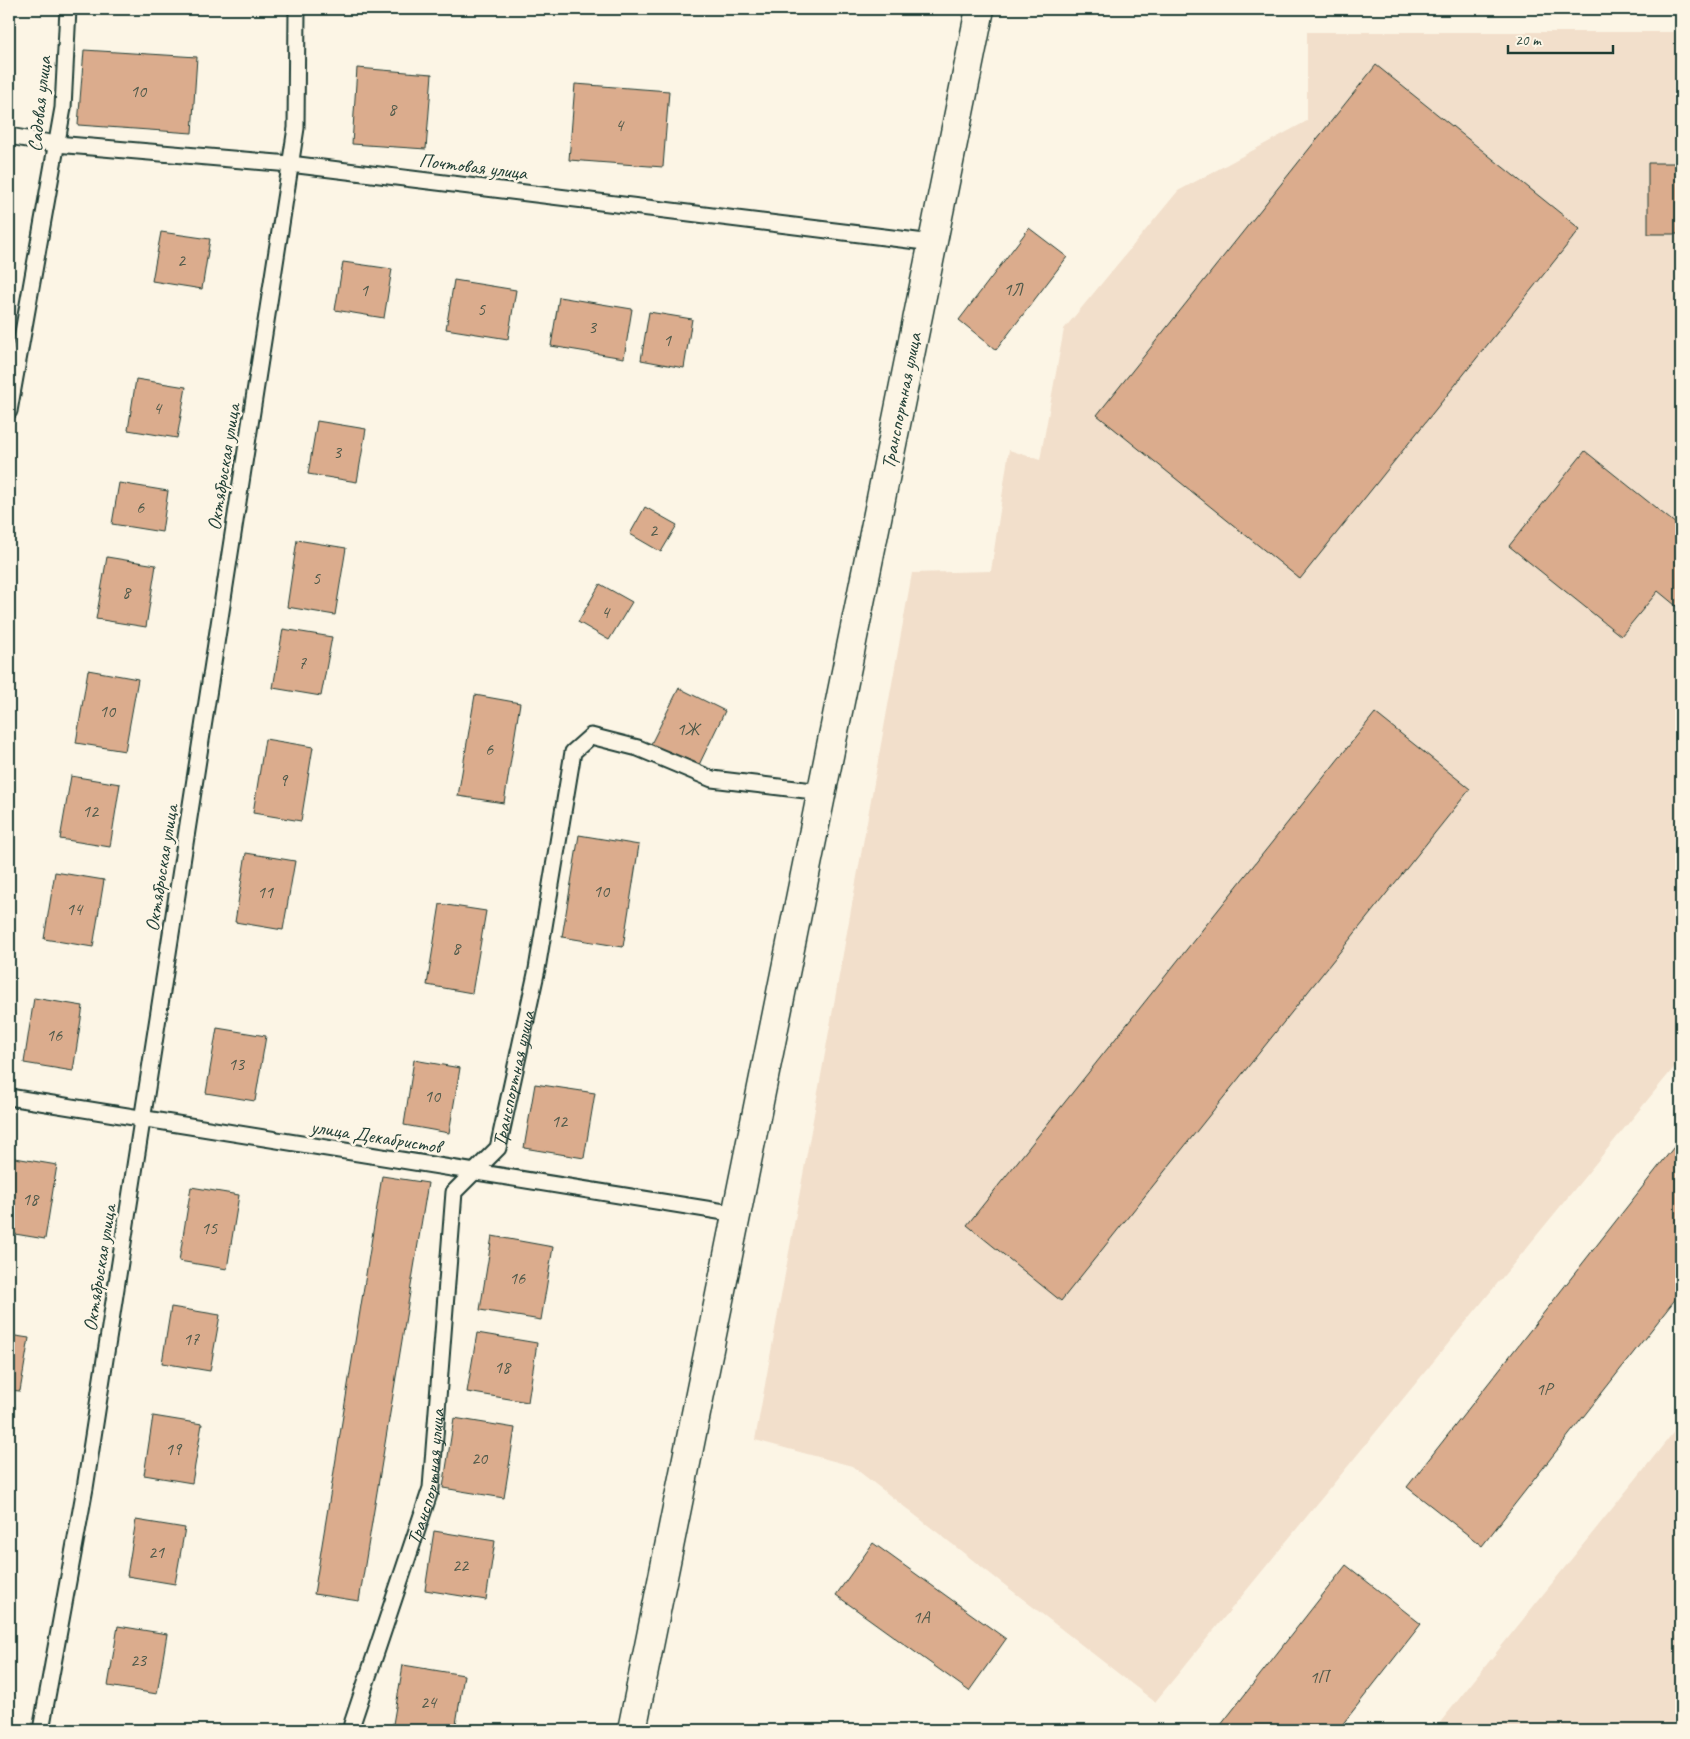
<svg xmlns="http://www.w3.org/2000/svg" width="1690" height="1739" viewBox="0 0 1690 1739" font-family="Caveat,sans-serif">
<style>
.built{fill:#f2dfcb}
.building{fill:#dbac8d;stroke:#1f3d34}
.lines{fill:none;stroke-linecap:round;stroke-linejoin:round}
.service-casing{stroke:#1f3d34;stroke-width:19}
.tertiary-casing{stroke:#1f3d34;stroke-width:31}
.service{stroke:#fcf5e5;stroke-width:15}
.tertiary{stroke:#fcf5e5;stroke-width:28}
.labels{text-anchor:middle;stroke-width:5;stroke-linejoin:round;paint-order:stroke}
.number-label{font-size:18px;fill:#4e594a}
.street-label{font-size:20px;fill:#1f3d34;stroke:#fcf5e5}
</style>
<rect width="100%" height="100%" fill="#fcf5e5"/>
<filter id="ink" filterUnits="userSpaceOnUse"><feTurbulence type="fractalNoise" baseFrequency=".02" numOctaves="2"/><feDisplacementMap in="SourceGraphic" scale="10" xChannelSelector="R" yChannelSelector="G"/><feConvolveMatrix kernelMatrix="1 2 1 2 8 2 1 2 1" color-interpolation-filters="sRGB"/></filter>
<g filter="url(#ink)">
<!-- built -->
<path class="built" d="M1307,32h374v1027l-526,643 -303,-236 -97,-26 157,-867 79,-2 18,-121 31,10 24,-131 114,-138 129,-70z
M1681,1423v307h-247z"/>
<!-- building -->
<path class="building" d="M84,50l113,7 -5,76 -114,-8z
M1376,65l204,164 -280,350 -203,-164z
M357,68l75,6 -6,75 -74,-5z
M575,84l94,7 -6,76 -94,-7z
M1648,163h33v71h-33z
M1029,228l38,29 -71,93 -37,-30z
M161,232l49,7 -8,50 -50,-8z
M343,262l49,7 -8,49 -49,-8z
M454,280l62,10 -8,49 -62,-10z
M559,297l73,12 -8,49 -73,-12z
M649,312l43,7 -8,49 -43,-8z
M136,379l50,8 -9,51 -49,-8z
M317,421l49,8 -9,53 -49,-8z
M1585,451l96,77v82l-23,-19 -37,45 -112,-90z
M119,483l49,8 -6,41 -50,-8z
M645,507l32,18 -16,27 -31,-18z
M297,540l49,8 -11,67 -48,-8z
M107,557l49,8 -10,62 -50,-8z
M600,584l32,18 -23,38 -31,-18z
M283,629l49,8 -11,59 -48,-8z
M88,670l50,9 -13,72 -49,-8z
M679,688l46,23 -28,58 -47,-23z
M475,695l45,8 -16,100 -46,-7z
M1375,713l95,76 -409,512 -94,-76z
M265,739l48,8 -12,74 -48,-8z
M71,776l49,8 -10,63 -50,-8z
M579,835l60,10 -16,102 -61,-10z
M246,853l49,8 -12,69 -48,-8z
M55,872l49,8 -11,67 -49,-8z
M440,904l46,7 -14,82 -45,-8z
M34,998l49,8 -10,65 -49,-8z
M217,1028l49,8 -11,65 -49,-8z
M414,1060l46,8 -11,65 -45,-8z
M535,1084l60,9 -11,65 -60,-10z
M1681,1138v154l-199,254 -75,-59z
M9,1157l48,8 -12,74 -36,-6z
M382,1176l46,7 -69,418 -45,-7z
M191,1187l48,8 -12,74 -48,-8z
M492,1236l61,11 -12,73 -61,-10z
M171,1307l49,8 -10,56 -48,-8z
M477,1333l60,10 -9,59 -61,-10z
M9,1335l20,3 -9,53 -11,-1z
M153,1416l49,8 -10,59 -48,-8z
M454,1418l61,10 -11,70 -61,-10z
M136,1520l49,8 -10,56 -48,-8z
M434,1531l61,10 -9,59 -61,-10z
M873,1543l133,96 -37,52 -133,-96z
M1346,1565l75,59 -83,106h-121z
M118,1626l49,8 -10,60 -49,-8z
M403,1665l61,10 -9,55h-63z"/>
<g class="lines">
<!-- service casing -->
<g class="service-casing">
<g id="service">
<path d="M9,136l47,8 234,20 643,79"/>
<path d="M9,411l54,-303 5,-99"/>
<path d="M9,1097l728,117"/>
<path d="M41,1730l44,-242 211,-1360 1,-119"/>
<path id="s1" d="M351,1730l1,-6 79,-236 23,-296 44,-44 39,-179 36,-217 18,-16 47,12 74,31 110,13"/>
</g>
</g>
<!-- tertiary casing -->
<g class="tertiary-casing">
<g id="tertiary">
<path id="s2" d="M632,1730l348,-1721"/>
</g>
</g>
<!-- service -->
<use href="#service" class="service"/>
<!-- tertiary -->
<use href="#tertiary" class="tertiary"/>
</g>
</g>
<g class="labels">
<!-- number labels -->
<g class="number-label">
<text x="138" y="97">10</text>
<text x="392" y="115">8</text>
<text x="619" y="131">4</text>
<text x="181" y="266">2</text>
<text x="1013" y="295">1Л</text>
<text x="364" y="296">1</text>
<text x="481" y="315">5</text>
<text x="592" y="333">3</text>
<text x="667" y="346">1</text>
<text x="157" y="414">4</text>
<text x="337" y="458">3</text>
<text x="140" y="513">6</text>
<text x="653" y="536">2</text>
<text x="316" y="584">5</text>
<text x="126" y="598">8</text>
<text x="605" y="618">4</text>
<text x="302" y="669">7</text>
<text x="107" y="717">10</text>
<text x="688" y="735">1Ж</text>
<text x="489" y="755">6</text>
<text x="283" y="786">9</text>
<text x="90" y="817">12</text>
<text x="601" y="897">10</text>
<text x="265" y="898">11</text>
<text x="74" y="915">14</text>
<text x="456" y="954">8</text>
<text x="54" y="1041">16</text>
<text x="236" y="1070">13</text>
<text x="432" y="1102">10</text>
<text x="559" y="1127">12</text>
<text x="30" y="1205">18</text>
<text x="209" y="1234">15</text>
<text x="517" y="1284">16</text>
<text x="191" y="1345">17</text>
<text x="502" y="1373">18</text>
<text x="1544" y="1395">1Р</text>
<text x="173" y="1455">19</text>
<text x="479" y="1464">20</text>
<text x="156" y="1558">21</text>
<text x="460" y="1571">22</text>
<text x="921" y="1623">1А</text>
<text x="138" y="1666">23</text>
<text x="1319" y="1683">1П</text>
<text x="428" y="1708">24</text>
</g>
<!-- street labels -->
<g class="street-label">
<text transform="translate(39 104) rotate(-84)" y="7">Садовая улица</text>
<text transform="translate(473 166) rotate(7)" y="7">Почтовая улица</text>
<text dy="7" stroke="none"><textPath href="#s2" startOffset="1356">Транспортная улица</textPath></text>
<text transform="translate(223 467) rotate(-81)" y="7">Октябрьская улица</text>
<text transform="translate(161 868) rotate(-81)" y="7">Октябрьская улица</text>
<text dy="7" stroke="none"><textPath href="#s1" startOffset="685">Транспортная улица</textPath></text>
<text transform="translate(376 1136) rotate(9)" y="7">улица Декабристов</text>
<text transform="translate(99 1268) rotate(-81)" y="7">Октябрьская улица</text>
<text dy="7" stroke="none"><textPath href="#s1" startOffset="265">Транспортная улица</textPath></text>
</g>
</g>
<!-- margin -->
<rect width="1690" height="1739" fill="none" stroke="#fcf5e5" stroke-width="30"/>
<rect x="15" y="15" width="1660" height="1709" fill="none" stroke="#1f3d34" stroke-width="2" filter="url(#ink)"/>
<!-- scale -->
<path d="M1508 45v8h105v-8" fill="none" stroke="#1f3d34" stroke-width="2.5"/>
<text x="1515" y="45" font-size="15" fill="#1f3d34" stroke="#fcf5e5" stroke-width="4" paint-order="stroke">20 m</text>
</svg>
